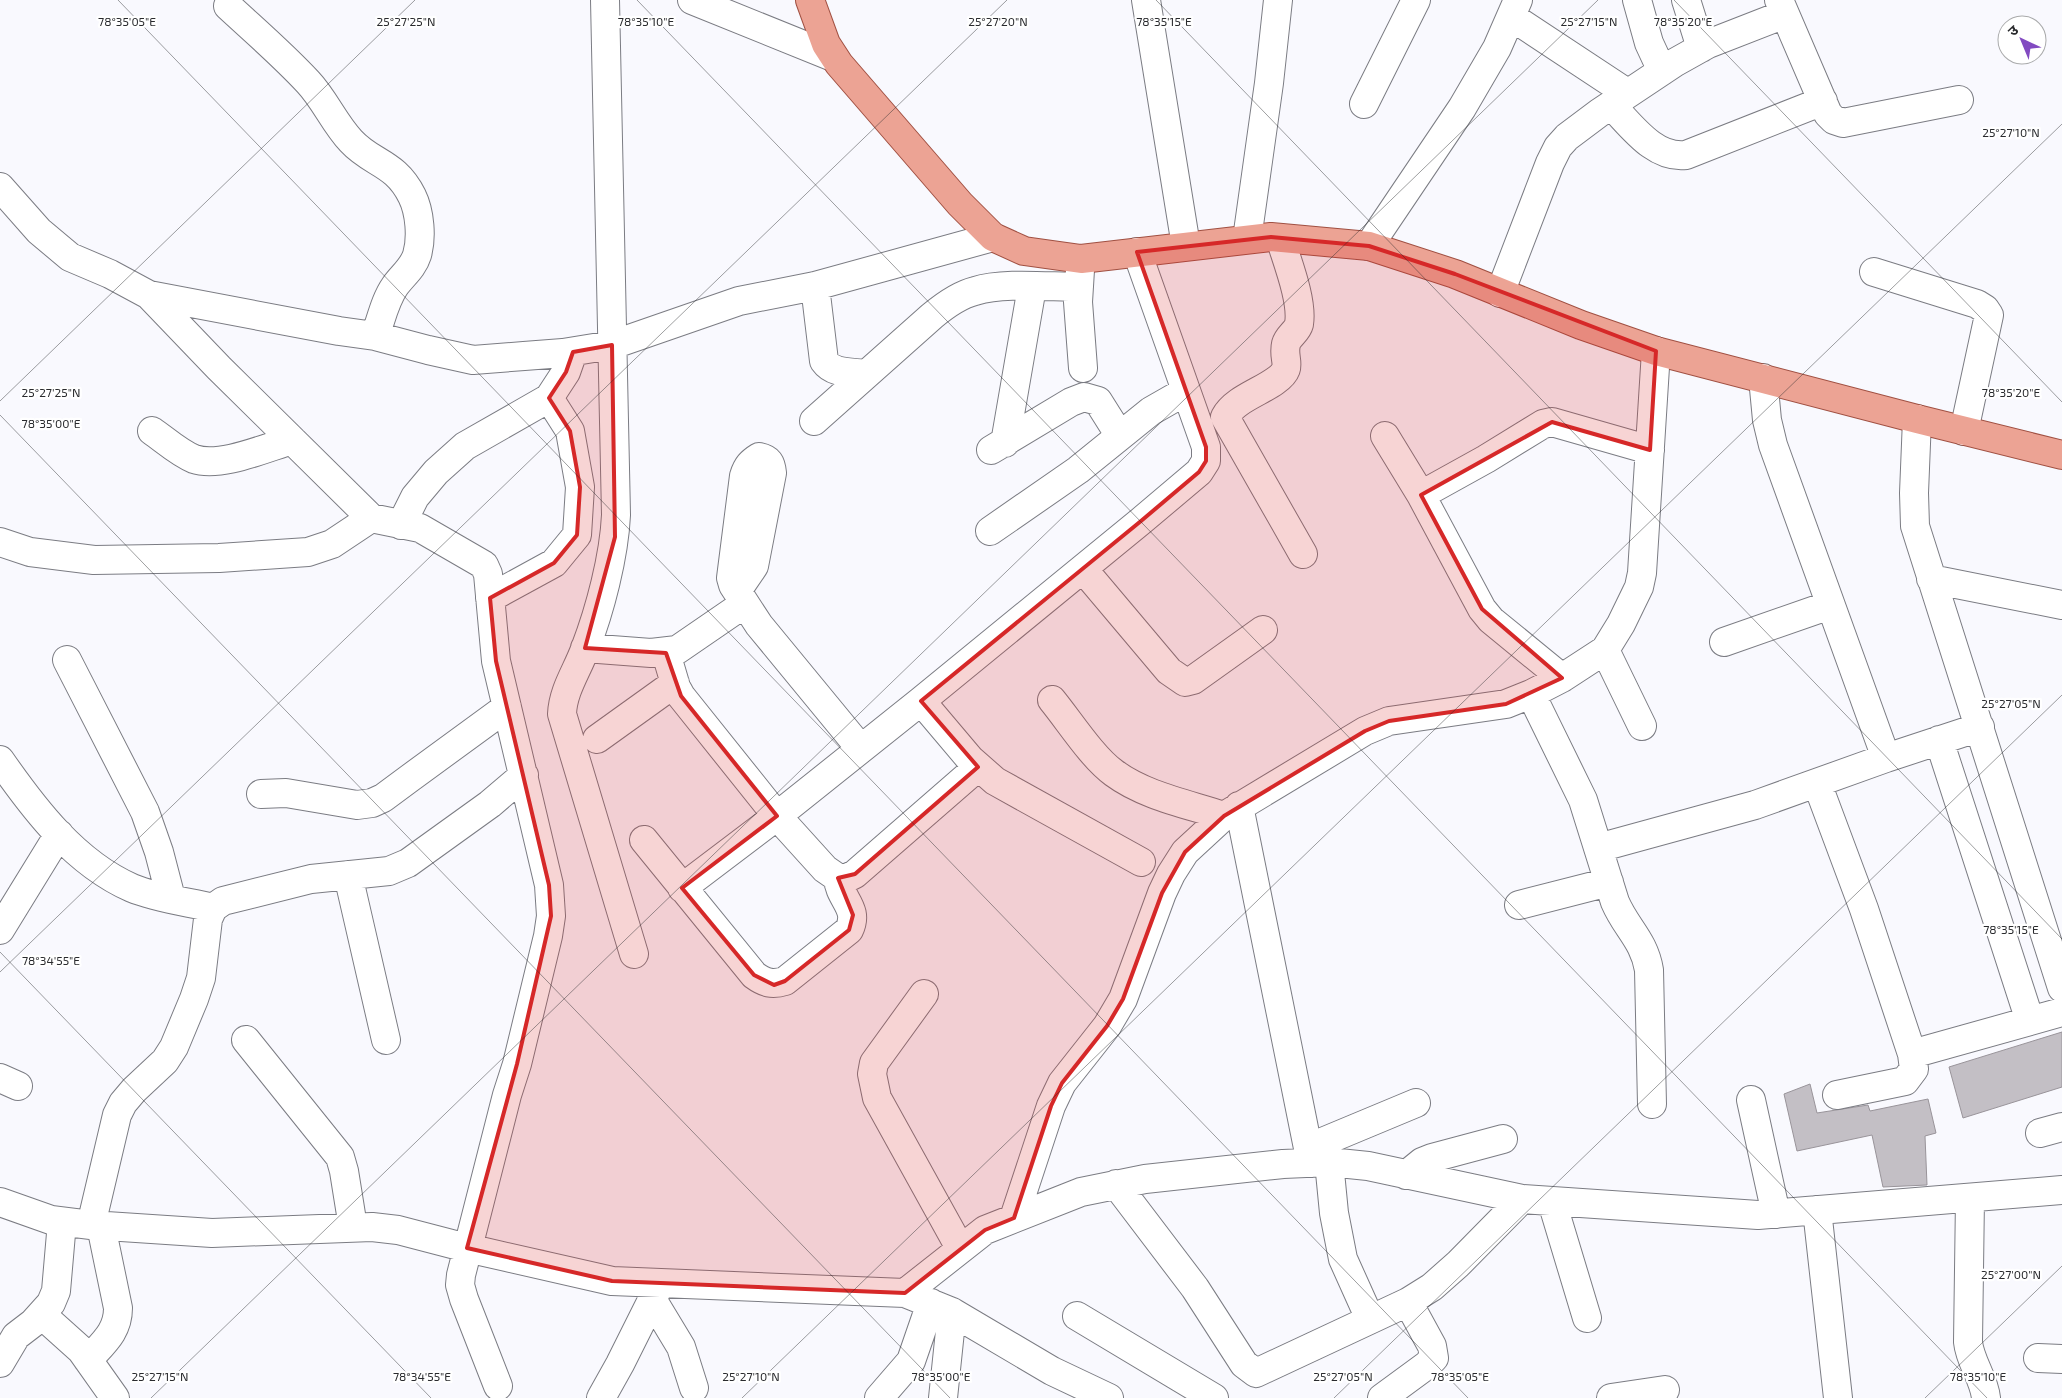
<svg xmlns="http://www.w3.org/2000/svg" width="2062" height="1398" viewBox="0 0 2062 1398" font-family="'Exo 2','Noto Sans Devanagari',sans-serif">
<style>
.building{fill:#c3bfc5;stroke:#99949a}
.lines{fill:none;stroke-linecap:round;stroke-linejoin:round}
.minor-casing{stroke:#7b7c83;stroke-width:30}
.major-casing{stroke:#a05042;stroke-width:30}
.minor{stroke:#fff;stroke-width:28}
.major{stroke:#eca394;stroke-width:28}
.marked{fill:#d62828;fill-opacity:0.2;stroke:#d62828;stroke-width:4;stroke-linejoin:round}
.ticks{fill:none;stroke:#292a2d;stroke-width:1;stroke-opacity:0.45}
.ticks-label{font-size:12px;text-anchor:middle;fill:#292a2d;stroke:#fff;stroke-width:4.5;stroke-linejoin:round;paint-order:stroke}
</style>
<rect width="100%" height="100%" fill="#f9f9fe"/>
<!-- building -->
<path class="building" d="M2062,1032v55l-99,31 -14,-51z
M1810,1084l7,29 51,-8 2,6 58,-12 8,34 -11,3 2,49 -44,2 -11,-52 -75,16 -13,-57z"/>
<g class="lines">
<!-- minor casing -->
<g class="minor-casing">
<path id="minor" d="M605,0l11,515c-2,42 -16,95 -31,134 -8,22 -22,41 -23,65l72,240
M692,0l141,57
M1146,0l40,246
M1637,0l12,43 13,28
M1686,0l15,48
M1779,0l49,114 6,6 9,3 116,-23
M228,6c27,25 55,49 80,76 17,18 26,41 43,59 21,23 44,21 61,55 8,16 10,42 5,59 -4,13 -15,21 -22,31 -10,14 -14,34 -20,50
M1512,17l115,76
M1364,104l52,-104
M1611,105c20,20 43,54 75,50l137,-54
M0,187l39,44 31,26 40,17 39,21 70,73 152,150 49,10 64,37 4,9 8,87 53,224 2,31 -3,20 -31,128 -10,31 -46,180 -1,10 4,14 34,87
M1280,238c7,23 23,63 19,86 -2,8 -11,12 -13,20 -4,17 9,23 -11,37 -15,11 -41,19 -50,36l78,137
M1247,239l22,-156 9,-83
M1369,246l93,-138 35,-60 21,-48
M1080,270l-2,32 5,66
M1874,272l103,32 8,5 4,6 -25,116
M815,286l9,75c9,13 27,11 42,13
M1500,293l50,-130 8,-16 9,-10 32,-24 75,-50 34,-19 77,-30
M149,295l190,36 36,5 53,14 45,10 51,-4 39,-3 49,-8 127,-44 76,-15 178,-49
M1763,378l4,42 6,25 113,313
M1917,419l-3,74 1,33 147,462
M814,421l118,-105c12,-10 27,-21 43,-25 28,-9 74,-4 104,-4
M152,431c13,9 27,22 42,28 26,9 71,-11 98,-19
M1385,436l36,59 61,114 9,11 71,58
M1005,443l27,-156
M991,450l80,-48 13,-5 14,4 22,35
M1421,495l65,-36 57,-35 9,-2 98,28
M401,525l14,-28 21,-25 29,-26 84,-48 17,-26 7,-20
M990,531l88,-61 73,-59 35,-20
M0,542l30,10 64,8 125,-2 89,-6 24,-8 39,-26
M1083,569l86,102 16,11 8,-2 70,-50
M1931,579l131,26
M737,591l17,-25 18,-93c-1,-10 -3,-14 -13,-16 -8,5 -12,9 -15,19l-13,102 2,7 26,40 102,124
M490,598l64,-35 23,-28 3,-48 -10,-56 -21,-33
M1724,642l106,-37
M585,648l66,5 26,-3 67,-46
M1605,650l37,76
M666,653l10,34 5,9 96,120 48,53 13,9h9l8,-4 123,-107
M67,660l78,152 14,40 12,46
M1531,694l52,106 32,102c11,26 29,38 34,68l3,134
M1052,700c18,22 40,57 62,73 31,23 74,31 110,43
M921,701l49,58 25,22 146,81
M597,739l78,-56
M1939,740l91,281
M0,760c34,49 75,103 132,128 24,10 56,14 81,20
M1817,783l47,126 48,145 150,-42
M261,794l25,-1 71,12 15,-2 11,-5 27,-20 97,-71
M1239,806l72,357
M644,840l110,135c11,8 18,10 31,6l64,-51c11,-22 -10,-31 -11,-52
M1598,848l157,-43 131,-47 94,-31
M348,875l38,165
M682,888l95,-72 144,-115 220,-180 58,-49 7,-11v-14l-69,-195
M1519,905l90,-23
M0,930l59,-96
M924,994l-50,69 -2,11 5,24 83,150
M246,1040l94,117 4,14 9,56
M0,1078l18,8
M1837,1095l68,-14 9,-12 -2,-15
M1751,1100l25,114
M2040,1133l22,-6
M1308,1148l108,-45
M1329,1162l5,51 9,46 27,60
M1406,1175l16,-13 10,-4 71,-19
M1116,1184l79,104 49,76 12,9 152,-71 24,-15 26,-23 64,-65
M1970,1198l-2,144c2,20 16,36 18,56
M0,1202l51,18 40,5 121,8 160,-6 26,3 69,18 145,33 293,12 47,19 100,59 57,27
M1552,1202l35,116
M1817,1210l21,188
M1014,1218l37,-112 11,-23 45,-57 16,-27 39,-106 9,-19 14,-22 39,-36 141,-85 24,-10 117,-17 25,-10 31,-16 43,-28 16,-26 18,-37 3,-14 14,-222
M91,1225l26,-110 6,-12 11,-13 31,-29 9,-14 20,-48 7,-21 7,-59 5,-11 10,-7 88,-22 78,-8 19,-8 82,-59 34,-29
M905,1293l80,-63 96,-38 64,-13 138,-15 46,-2 39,4 154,33 236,16 304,-25
M652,1299l29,48 13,41
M42,1315l39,35 34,48
M1077,1316l137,82
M2038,1358l24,1
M88,1360c15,-17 30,-28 30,-52l-17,-82
M0,1363l16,-27 17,-13 18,-20 5,-12 6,-69
M601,1398l19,-34 40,-80
M879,1398l32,-37 20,-58
M943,1398l9,-86
M1382,1398l45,-33 7,-7 -2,-12 -24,-44
M1611,1398l54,-8"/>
</g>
<!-- major casing -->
<g class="major-casing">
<path id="major" d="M810,0l16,44 13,20 121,140 33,33 31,14 57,8 190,-22 98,9 86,28 126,51 75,26 261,68 145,36"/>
</g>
<!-- minor -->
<use href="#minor" class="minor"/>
<!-- major -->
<use href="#major" class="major"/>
</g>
<!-- marked area -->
<path class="marked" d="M1271,237l98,9 86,28 201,77 -6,99 -98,-28 -131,73 61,114 80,69 -56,26 -117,17 -24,10 -141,85 -39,36 -23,41 -39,106 -16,27 -45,57 -11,23 -37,112 -29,12 -80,63 -293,-12 -145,-33 50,-184 34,-148 -2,-31 -53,-224 -6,-63 64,-35 23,-28 3,-48 -10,-56 -21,-33 17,-26 7,-20 39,-7 3,192 -30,111 81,5 15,43 96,120 -95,72 72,87 20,10 11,-4 64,-51 4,-15 -15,-37 17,-4 123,-107 -57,-66 220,-180 58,-49 7,-11v-14l-69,-195z"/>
<!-- ticks -->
<path class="ticks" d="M118,0l1350,1398M637,0l1350,1398M1156,0l906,939M1674,0l388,402M0,401l415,-401M0,415l950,983M0,952l431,446M0,972l1007,-972M151,1398l1447,-1398M742,1398l1320,-1274M1334,1398l728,-703M1925,1398l137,-132"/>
<g class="ticks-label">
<text x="406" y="26">25°27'25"N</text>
<text x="998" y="26">25°27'20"N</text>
<text x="1589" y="26">25°27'15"N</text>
<text x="1164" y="26">78°35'15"E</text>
<text x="127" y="26">78°35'05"E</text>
<text x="646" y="26">78°35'10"E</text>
<text x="1683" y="26">78°35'20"E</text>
<text x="2011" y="137">25°27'10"N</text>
<text x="51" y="397">25°27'25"N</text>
<text x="2011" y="397">78°35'20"E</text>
<text x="51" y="428">78°35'00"E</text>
<text x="2011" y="708">25°27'05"N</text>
<text x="2011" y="934">78°35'15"E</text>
<text x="51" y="965">78°34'55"E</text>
<text x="2011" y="1279">25°27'00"N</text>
<text x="422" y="1381">78°34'55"E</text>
<text x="941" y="1381">78°35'00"E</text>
<text x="1460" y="1381">78°35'05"E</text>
<text x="1978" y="1381">78°35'10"E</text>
<text x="160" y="1381">25°27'15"N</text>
<text x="751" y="1381">25°27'10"N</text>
<text x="1343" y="1381">25°27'05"N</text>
</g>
<!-- north arrow -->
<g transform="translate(2022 40) rotate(316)"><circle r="24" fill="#ffffff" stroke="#a9aaab"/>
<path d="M0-4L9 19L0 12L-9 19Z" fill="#824ac1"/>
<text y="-8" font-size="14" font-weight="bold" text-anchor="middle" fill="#292a2d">उ</text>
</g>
</svg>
